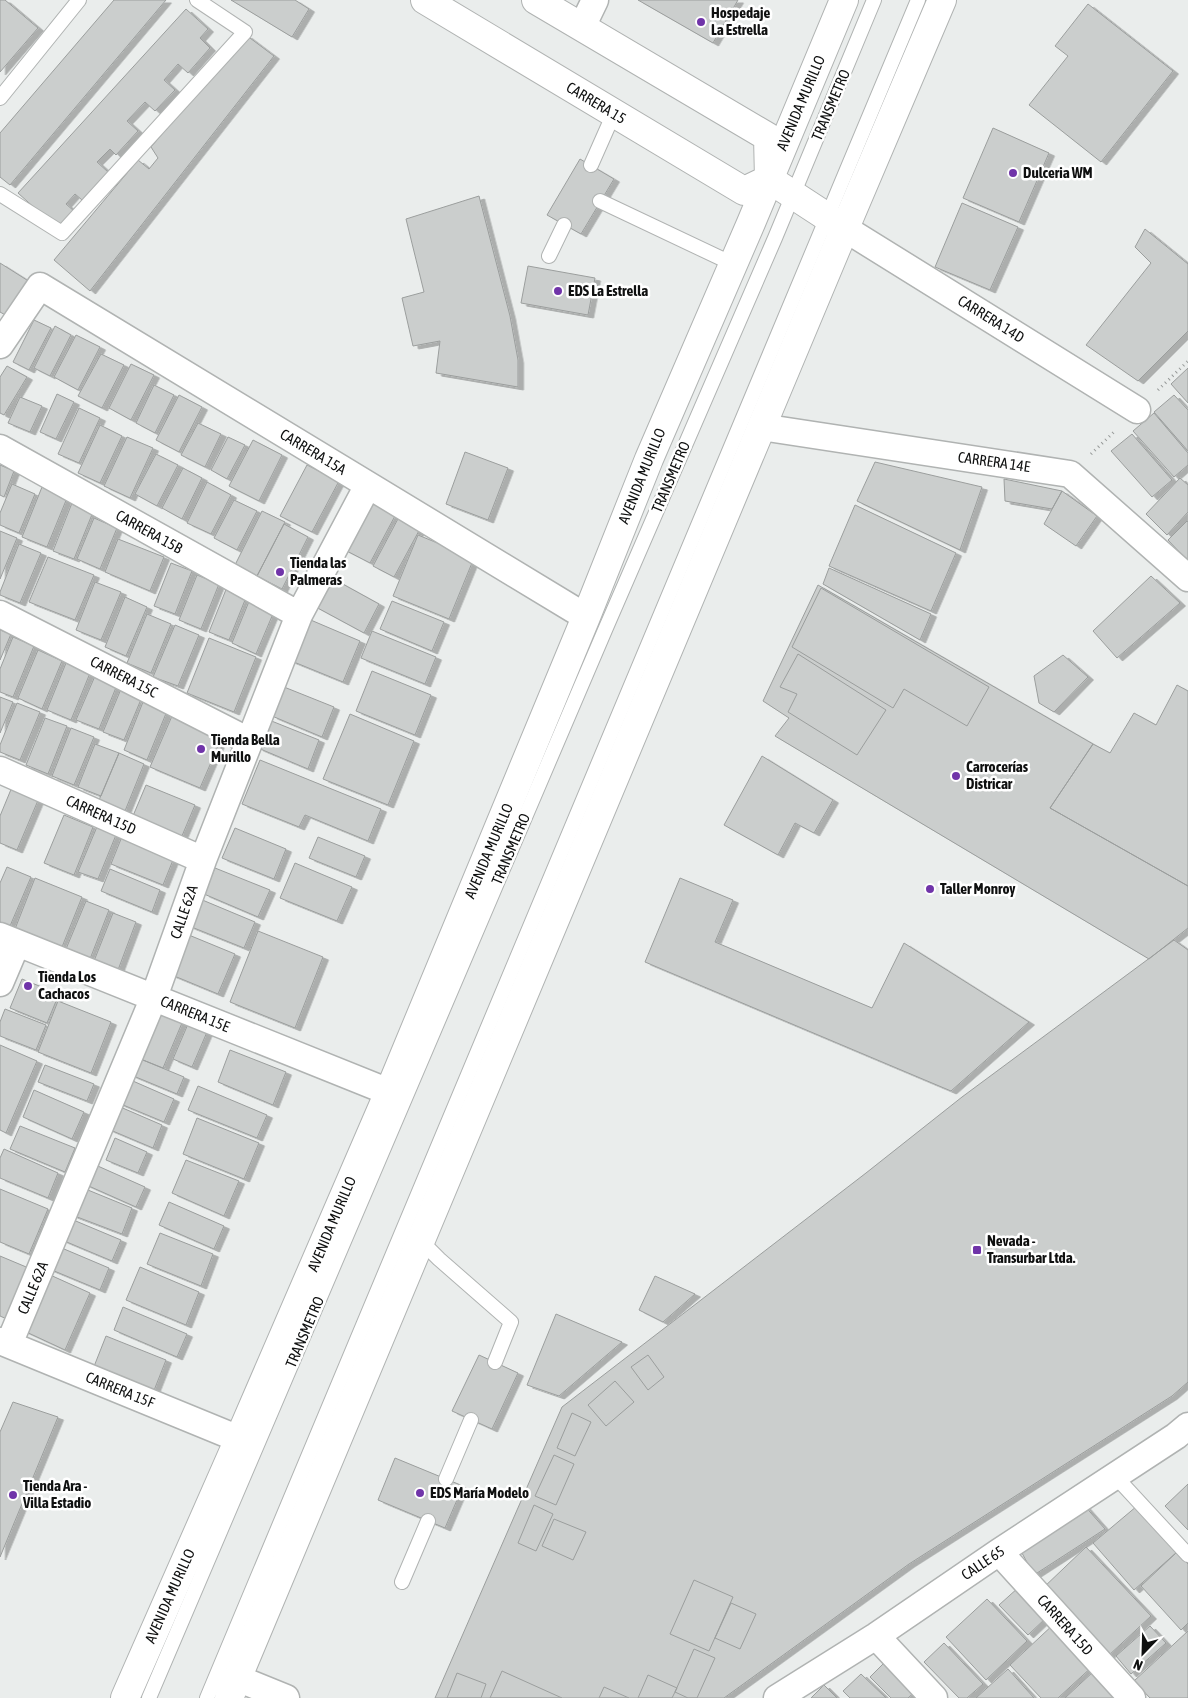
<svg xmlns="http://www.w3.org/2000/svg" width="1188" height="1698" viewBox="0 0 1188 1698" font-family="'Asap Condensed',sans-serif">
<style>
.building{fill:#cbcecd;stroke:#9b9e9d;filter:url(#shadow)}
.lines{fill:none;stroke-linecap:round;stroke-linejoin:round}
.lane-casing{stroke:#b0b3b2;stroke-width:16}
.street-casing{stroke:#b0b3b2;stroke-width:29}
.secondary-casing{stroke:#b0b3b2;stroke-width:30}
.primary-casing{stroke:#b0b3b2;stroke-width:30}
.path{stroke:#969998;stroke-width:3;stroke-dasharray:1 4;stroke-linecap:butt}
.lane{stroke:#fff;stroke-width:14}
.street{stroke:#fff;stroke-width:26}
.secondary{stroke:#fff;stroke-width:28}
.primary{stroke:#fff;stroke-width:28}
.poi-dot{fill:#7034a9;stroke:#fff;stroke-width:2}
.labels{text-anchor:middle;stroke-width:5;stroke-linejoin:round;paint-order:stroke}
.poi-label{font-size:15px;font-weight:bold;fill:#0f1010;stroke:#fff;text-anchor:start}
.street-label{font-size:15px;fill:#0f1010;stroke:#fff}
</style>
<defs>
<filter id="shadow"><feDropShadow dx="5.5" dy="3" stdDeviation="0" flood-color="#0004"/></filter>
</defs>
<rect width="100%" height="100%" fill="#eaedec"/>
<!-- building -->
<path class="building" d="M0,0h5l33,28 -38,44z
M114,0h52l-156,185 -10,-8v-44z
M231,0h64l14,9 -17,28z
M638,0h100l-25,43z
M1088,4l85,67 -72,91 -72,-57 39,-49 -13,-10z
M186,9l22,20 -8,9 10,10 -22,25 -10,-9 -14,16 11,10 -20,21 -10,-9 -18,19 11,10 -22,24 -6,-6 -13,13 11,10 -26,28 -7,-6 -9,10 8,7 -16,18 -40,-36z
M246,35l28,21 -184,235 -36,-31 84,-100 11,9 9,-11 -7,-11z
M993,128l56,25 -30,69 -56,-24z
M580,159l34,20 -33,55 -34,-19z
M479,196l31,120 8,44v27l-82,-14 4,-32 -27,5 -11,-48 22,-6 -18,-73z
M962,203l56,24 -28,63 -55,-23z
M1145,229l43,35v67l-50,50 -52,-36 65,-82 -16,-16z
M0,263l30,19 -21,35 -9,-5z
M528,266l67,12 -7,37 -67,-12z
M34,320l17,8 -22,42 -16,-8z
M55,326l16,9 -21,41 -16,-8z
M76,335l24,12 -22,43 -24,-13z
M101,354l23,11 -22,43 -24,-12z
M131,364l23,11 -23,45 -22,-12z
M7,366l20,11 -23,38 -4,-2v-36z
M1188,368v35l-17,-19z
M154,385l20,10 -19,38 -19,-10z
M57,394l17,8 -18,37 -16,-7z
M179,395l23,12 -23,45 -23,-12z
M1174,395l14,15v41l-34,-39z
M20,397l22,9 -12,26 -22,-9z
M79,408l21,10 -21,45 -21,-9z
M1154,413l34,40v12l-14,12 -41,-46z
M198,423l23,11 -16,33 -24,-12z
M100,425l22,11 -22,47 -22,-10z
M1132,434l40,46 -20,17 -41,-46z
M127,437l26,11 -23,50 -26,-12z
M228,437l17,8 -18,34 -16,-9z
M253,440l29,15 -23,46 -30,-15z
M465,452l43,16 -20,52 -42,-16z
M156,454l22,11 -21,41 -22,-12z
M875,462l107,25 -22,63 -103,-49z
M0,465l14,6 -10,26 -4,-2z
M307,465l32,16 -27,51 -32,-16z
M183,468l19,10 -20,41 -20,-11z
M1180,478l8,7v27l-21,23 -21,-21z
M1004,479l58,12 -10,18 -47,-8z
M207,482l24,13 -20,39 -24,-11z
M12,484l23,10 -16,39 -19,-8v-12z
M42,487l25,11 -20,49 -25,-10z
M1062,491l35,25 -21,30 -32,-22z
M234,500l23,11 -20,39 -23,-12z
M369,500l27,14 -26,49 -27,-14z
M72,503l21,9 -19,47 -21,-8z
M855,505l101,48 -25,58 -102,-45z
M262,511l23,11 -28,54 -22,-11z
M400,515l21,12 -27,50 -21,-11z
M94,518l23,10 -17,41 -23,-10z
M1187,521l1,1v39l-20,-21z
M284,524l24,13 -26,52 -25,-13z
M0,531l17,7 -17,41z
M418,535l56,23 -25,61 -56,-23z
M118,539l46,18 -14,34 -45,-19z
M19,544l22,9 -21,50 -20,-8v-3z
M48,557l46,18 -19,45 -46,-18z
M171,563l21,8 -17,43 -21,-8z
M829,568l102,46 -11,26 -97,-56z
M197,575l22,9 -18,45 -22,-9z
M1151,576l29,27 -63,55 -24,-27z
M330,577l49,27 -15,29 -50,-27z
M95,582l26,10 -20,48 -25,-10z
M818,585l275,159 -43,64 138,78v42l-39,31 -374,-223 14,-18 -26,-17z
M227,587l20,8 -18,45 -20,-8z
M821,588l168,99 -22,39 -63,-37 -11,19 -101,-61z
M125,597l22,10 -21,49 -21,-9z
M250,599l25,10 -19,45 -24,-11z
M392,601l52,21 -12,29 -52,-22z
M147,614l24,10 -20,49 -24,-10z
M306,618l54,23 -17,41 -54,-22z
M175,625l24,10 -21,51 -25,-9z
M0,630l11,4 -11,26z
M372,631l64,26 -11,27 -64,-26z
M13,637l21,9 -21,51 -13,-5v-23z
M209,638l47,19 -22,55 -47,-19z
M38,650l24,11 -20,48 -24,-11z
M798,654l88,56 -29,45 -69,-43 9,-18 -17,-7z
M1063,655l25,22 -34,35 -15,-9 -5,-27z
M66,663l24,10 -19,47 -24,-10z
M372,671l59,24 -16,40 -59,-24z
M95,676l22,9 -18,44 -23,-9z
M1177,685l11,6v195l-138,-78 43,-64 17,9 24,-40 22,12z
M284,687l50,20 -12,30 -50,-21z
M121,689l21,8 -18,43 -21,-8z
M0,697l13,5 -13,31z
M143,702l24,9 -20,49 -23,-10z
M17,703l23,9 -20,48 -20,-8v-7z
M350,714l64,27 -26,64 -65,-26z
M172,716l50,21 -22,51 -50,-21z
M45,718l22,8 -19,48 -22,-9z
M269,720l50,20 -11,29 -50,-21z
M71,728l23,9 -20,48 -22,-9z
M95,744l24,9 -18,43 -23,-9z
M119,753l25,11 -19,47 -26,-11z
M762,756l71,44 -19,33 -19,-10 -17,32 -54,-30z
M260,760l121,49 -13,32 -63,-26 -6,12 -57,-23z
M146,785l49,20 -16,38 -49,-20z
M12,787l27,11 -22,52 -17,-7v-27z
M64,815l29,12 -19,48 -30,-12z
M99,822l19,8 -20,49 -20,-7z
M235,828l51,21 -12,30 -52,-21z
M123,834l52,21 -12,30 -52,-21z
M318,837l47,19 -9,21 -47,-19z
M295,863l57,24 -15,34 -57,-23z
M7,867l24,10 -21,49 -10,-4v-39z
M215,868l55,22 -12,27 -54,-23z
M110,869l50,21 -8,22 -51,-21z
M35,878l47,19 -20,50 -47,-18z
M680,878l53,22 -18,42 157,66 32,-65 125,79 -78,69 -306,-129z
M200,899l55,23 -11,26 -55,-22z
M86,901l23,9 -19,49 -24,-10z
M113,913l23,9 -18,48 -24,-9z
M258,931l65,26 -28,71 -65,-26z
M184,933l51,21 -17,40 -51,-21z
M1174,940l14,10v432l-16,14 -263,168 -185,134h-289l127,-291 304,-234 96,-76z
M22,979l37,15 -12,29 -37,-15z
M58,1001l53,21 -20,51 -53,-21z
M5,1009l41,16 -10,25 -36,-14v-14z
M158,1013l24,10 -19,45 -25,-10z
M188,1024l19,8 -15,35 -19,-8z
M0,1045l37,16 -31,72 -6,-3z
M230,1050l56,22 -13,33 -55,-23z
M138,1058l46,19 -7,17 -46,-19z
M45,1065l49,19 -7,17 -49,-19z
M126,1078l48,21 -10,23 -48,-20z
M198,1086l69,29 -10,23 -69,-28z
M34,1090l50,22 -12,27 -49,-22z
M118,1106l44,19 -9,23 -45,-19z
M197,1118l62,25 -15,36 -61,-25z
M20,1126l55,22 -10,24 -55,-23z
M115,1138l32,14 -9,21 -32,-13z
M4,1149l54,24 -10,25 -48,-20v-20z
M186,1160l53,21 -15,35 -52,-23z
M91,1163l54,24 -9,20 -54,-24z
M83,1188l49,20 -10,26 -50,-19z
M0,1189l48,20 -19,45 -29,-12z
M169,1202l55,24 -10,23 -55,-24z
M71,1219l50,21 -9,21 -50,-21z
M160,1233l53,21 -12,32 -54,-22z
M57,1246l52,22 -9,22 -53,-22z
M0,1256l31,13 -22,51 -9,-4z
M140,1267l59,25 -13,33 -60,-25z
M48,1274l42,19 -25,57 -43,-20z
M655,1276l40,18 -32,28 -24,-12z
M123,1307l64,27 -10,23 -63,-27z
M556,1314l66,28 -63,54 -32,-11z
M106,1336l60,24 -13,33 -60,-24z
M479,1355l39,18 -26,56 -40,-18z
M648,1355l16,22 -16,13 -17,-23z
M615,1381l19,21 -28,24 -18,-21z
M13,1402l45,15 -58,140v-125z
M572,1413l19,9 -16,34 -18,-8z
M554,1455l20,9 -18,41 -21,-9z
M395,1458l68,28 -18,42 -67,-28z
M1188,1484v46l-23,-24z
M1083,1504l22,25 -71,46 -17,-31z
M534,1505l19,9 -17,37 -18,-8z
M1137,1506l40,46 -43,38 -41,-47z
M554,1519l32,13 -13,28 -31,-14z
M1086,1547l65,69 -44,41 -65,-68z
M1177,1552l11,12v59l-7,7 -40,-44z
M694,1580l39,17 -24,54 -39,-17z
M1019,1587l28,30 -19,18 -29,-30z
M987,1599l40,42 -41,39 -40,-43z
M731,1603l25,11 -16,35 -25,-11z
M1055,1623l39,42 -36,33h-17l-31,-33z
M1150,1626l16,17 -35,31 -15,-18z
M1188,1631v67h-38l-16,-17z
M944,1643l39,41 -16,14h-8l-35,-36z
M694,1649l21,9 -18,40h-9l-13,-6z
M887,1660l30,30 -9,8h-17l-21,-21z
M1008,1669l26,29h-58z
M502,1671l60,27h-72z
M1094,1671l25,27h-54z
M457,1673l29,11 -5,14h-34z
M861,1674l25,24h-36l-7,-7z
M648,1675l29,13 -5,10h-34z
M824,1685l13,13h-26z
M604,1687l25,11h-30z"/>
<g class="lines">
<!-- lane casing -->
<g class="lane-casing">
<path id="lane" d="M0,98l79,-98
M591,165l23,-52
M0,194l62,39 183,-201 -48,-32
M600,201l133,63
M549,256l15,-31
M421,1241l18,18 72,63 -16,40
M1115,1476l73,79
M446,1479l25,-59
M402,1582l26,-61
M149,1698l456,-1068 170,-392 99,-238
M207,1698l711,-1698"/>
</g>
<!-- street casing -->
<g class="street-casing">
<path id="street" d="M582,27l13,-27
M844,228l293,182
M0,345l40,-59 546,331
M761,427l309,47 118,104
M0,448l299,167
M0,614l249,127
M0,770l203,90
M0,936l389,156
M0,983l17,-40
M0,1341l239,98
M9,1344l145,-347 49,-137 96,-245 69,-130
M999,1552l133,146
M876,1636l58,62
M237,1678l49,20
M777,1698l99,-62 123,-84 177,-116 12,-10"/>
</g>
<!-- secondary casing -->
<g class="secondary-casing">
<path id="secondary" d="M425,0l319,191 25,-12
M536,0l232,137 1,42
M769,179l75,49"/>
</g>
<!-- primary casing -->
<g class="primary-casing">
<path id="primary" d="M125,1698l114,-259 150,-347 197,-475 63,-158 102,-236 93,-223
M229,1698l607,-1449 106,-249"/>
</g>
<!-- path -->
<path class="path" d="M1158,390l30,-29
M1091,454l24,-23"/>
<!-- lane -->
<use href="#lane" class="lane"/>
<!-- street -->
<use href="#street" class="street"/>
<!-- secondary -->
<use href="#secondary" class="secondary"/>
<!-- primary -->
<use href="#primary" class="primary"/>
</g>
<!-- markers -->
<g class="poi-dot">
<circle cx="701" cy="22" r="5"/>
<circle cx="1013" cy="173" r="5"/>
<circle cx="558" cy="291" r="5"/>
<circle cx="280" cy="572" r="5"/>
<circle cx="201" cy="749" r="5"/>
<circle cx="956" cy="776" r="5"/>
<circle cx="930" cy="889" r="5"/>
<circle cx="28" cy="986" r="5"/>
<rect x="972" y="1245" width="10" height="10" rx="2.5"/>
<circle cx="420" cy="1493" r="5"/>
<circle cx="13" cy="1495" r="5"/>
</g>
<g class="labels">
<!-- poi labels -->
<g class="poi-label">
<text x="711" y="18">Hospedaje<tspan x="711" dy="17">La Estrella</tspan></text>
<text x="1023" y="178">Dulceria WM</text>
<text x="568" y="296">EDS La Estrella</text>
<text x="290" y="568">Tienda las<tspan x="290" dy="17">Palmeras</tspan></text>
<text x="211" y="745">Tienda Bella<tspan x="211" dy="17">Murillo</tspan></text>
<text x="966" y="772">Carrocerías<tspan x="966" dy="17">Districar</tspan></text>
<text x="940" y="894">Taller Monroy</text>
<text x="38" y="982">Tienda Los<tspan x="38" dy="17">Cachacos</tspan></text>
<text x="987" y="1246">Nevada -<tspan x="987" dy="17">Transurbar Ltda.</tspan></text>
<text x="23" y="1491">Tienda Ara -<tspan x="23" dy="17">Villa Estadio</tspan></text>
<text x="430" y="1498">EDS María Modelo</text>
</g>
<!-- street labels -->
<g class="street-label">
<text transform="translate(596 103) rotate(31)" y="5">CARRERA 15</text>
<text transform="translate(801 103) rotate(-67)" y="5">AVENIDA MURILLO</text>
<text transform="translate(831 105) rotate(-67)" y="5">TRANSMETRO</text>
<text transform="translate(991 319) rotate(32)" y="5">CARRERA 14D</text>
<text transform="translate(313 452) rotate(31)" y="5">CARRERA 15A</text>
<text transform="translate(994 462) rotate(8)" y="5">CARRERA 14E</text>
<text transform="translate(642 476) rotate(-68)" y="5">AVENIDA MURILLO</text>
<text transform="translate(671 477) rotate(-67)" y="5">TRANSMETRO</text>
<text transform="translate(149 532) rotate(29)" y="5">CARRERA 15B</text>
<text transform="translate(124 677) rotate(27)" y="5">CARRERA 15C</text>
<text transform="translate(101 815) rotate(24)" y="5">CARRERA 15D</text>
<text transform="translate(511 849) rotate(-67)" y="5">TRANSMETRO</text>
<text transform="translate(489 851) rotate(-67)" y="5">AVENIDA MURILLO</text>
<text transform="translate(184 912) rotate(-71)" y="5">CALLE 62A</text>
<text transform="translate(195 1014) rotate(22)" y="5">CARRERA 15E</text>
<text transform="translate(332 1224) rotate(-67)" y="5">AVENIDA MURILLO</text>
<text transform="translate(33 1288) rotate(-67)" y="5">CALLE 62A</text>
<text transform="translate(305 1332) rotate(-67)" y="5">TRANSMETRO</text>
<text transform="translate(120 1390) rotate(22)" y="5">CARRERA 15F</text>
<text transform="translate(983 1563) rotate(-34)" y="5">CALLE 65</text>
<text transform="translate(170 1596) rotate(-66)" y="5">AVENIDA MURILLO</text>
<text transform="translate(1065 1625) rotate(48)" y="5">CARRERA 15D</text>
</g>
</g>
<!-- north arrow -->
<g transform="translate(1143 1653) rotate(203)" stroke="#ffffff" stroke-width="4" paint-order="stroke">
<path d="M0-4L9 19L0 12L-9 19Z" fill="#0f1010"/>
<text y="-8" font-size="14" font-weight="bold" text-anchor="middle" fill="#0f1010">N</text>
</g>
</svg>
